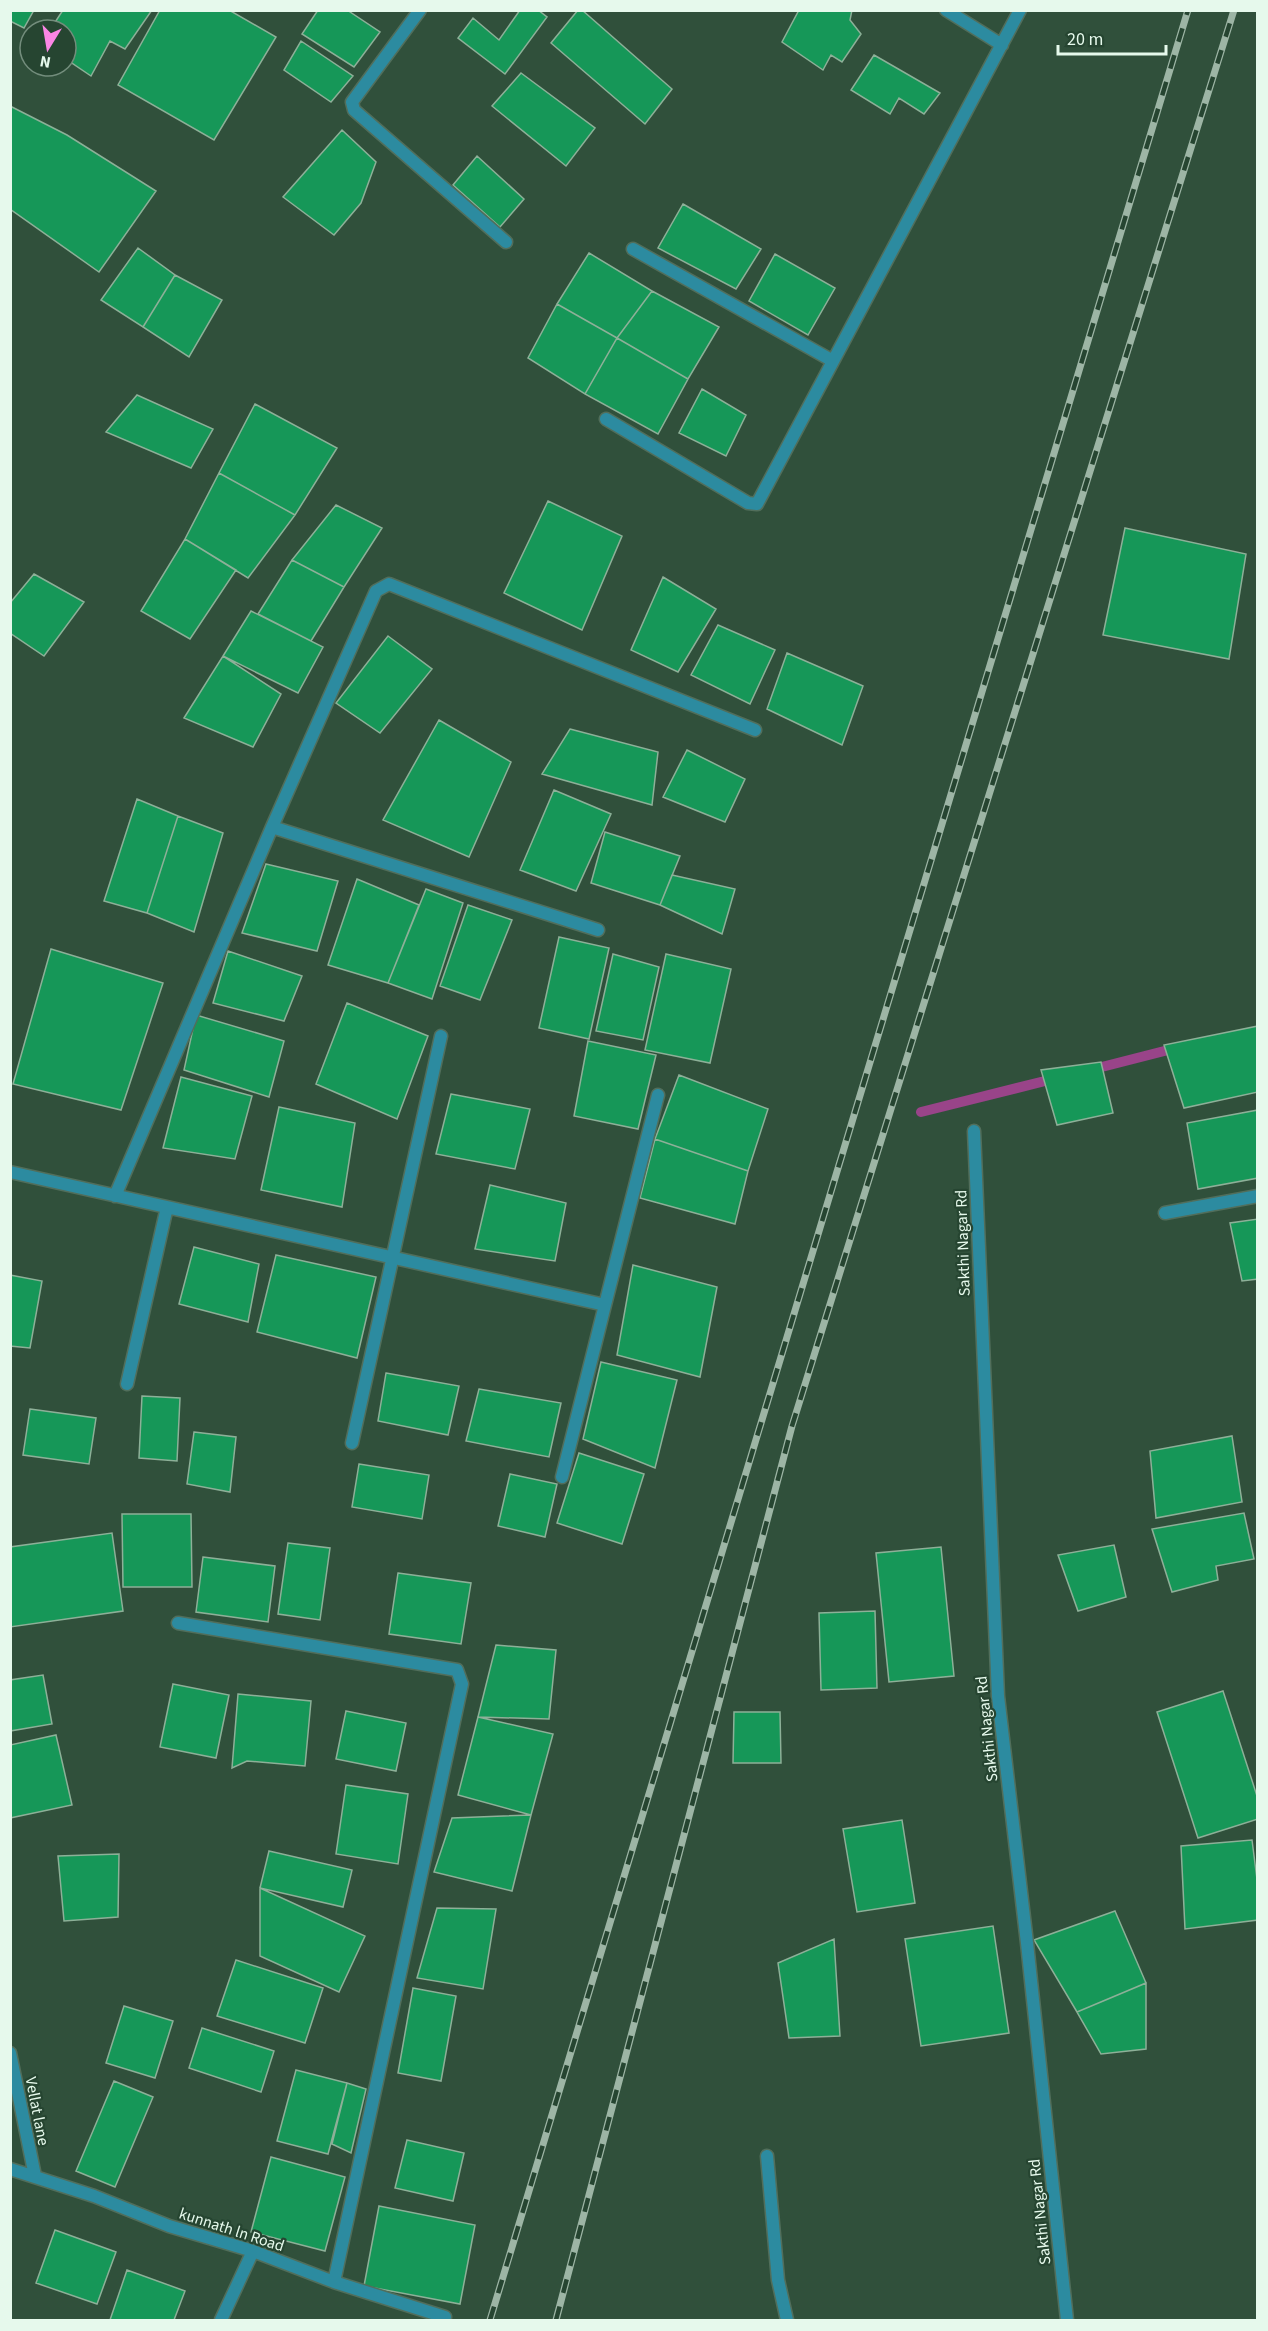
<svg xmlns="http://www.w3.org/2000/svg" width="1268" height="2331" viewBox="0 0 1268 2331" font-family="'Source Sans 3',sans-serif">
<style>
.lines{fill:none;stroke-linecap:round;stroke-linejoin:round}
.stream{stroke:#994489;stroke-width:10}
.building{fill:#169758;stroke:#8db098;stroke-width:1.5}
.street-casing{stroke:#516e5b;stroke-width:15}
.street{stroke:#2c8ba0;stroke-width:12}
.rail-casing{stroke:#9db5a5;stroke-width:7}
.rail{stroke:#264531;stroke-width:4.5;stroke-dasharray:14;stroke-linecap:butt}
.labels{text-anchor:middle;stroke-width:4.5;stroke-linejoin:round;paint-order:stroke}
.street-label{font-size:16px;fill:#e6f9ec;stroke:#264531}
</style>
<rect width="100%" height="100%" fill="#30503b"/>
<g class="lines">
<!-- stream -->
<path class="stream" d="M1090,1070l90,-23
M921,1112l136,-34"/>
</g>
<!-- building -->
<path class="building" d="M10,10h24l-10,18 -14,-7z
M63,10h89l-27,39 -15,-8 -19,35 -25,-17v-29h-16z
M160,10h69l47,27 -62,103 -96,-55z
M318,10h29l33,22 -26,35 -52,-33z
M520,10h18l9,7 -42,57 -47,-36 15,-20 26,22z
M578,10h4l90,79 -27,35 -94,-81z
M799,10h53l-2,10 11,14 -19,28 -11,-7 -8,15 -41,-28z
M301,41l52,35 -22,26 -47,-32z
M874,55l66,38 -16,21 -25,-16 -9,16 -39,-24z
M521,73l74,55 -29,38 -74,-60z
M10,106l57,29 89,56 -57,81 -89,-63z
M342,130l34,32 -15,41 -27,32 -51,-38z
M477,156l47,43 -24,28 -47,-42z
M683,204l78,45 -25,40 -78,-41z
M138,248l37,27 -32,52 -42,-27z
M589,253l63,38 -35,47 -60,-34z
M775,254l60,34 -27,47 -59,-34z
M175,275l47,25 -33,57 -46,-30z
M652,291l67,36 -31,52 -71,-41z
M557,304l60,34 -32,56 -57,-36z
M617,338l71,41 -30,55 -73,-40z
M702,389l44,26 -20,41 -47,-23z
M137,395l76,34 -22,39 -85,-36z
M255,404l82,44 -42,67 -76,-42z
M219,473l76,42 -47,63 -63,-39z
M548,501l74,35 -40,94 -78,-37z
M336,505l46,23 -38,59 -52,-27z
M1125,528l121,26 -17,105 -126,-24z
M185,539l51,31 -46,69 -49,-28z
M292,560l52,27 -33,54 -53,-27z
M34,574l50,28 -40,54 -34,-23v-30z
M663,577l53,32 -38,63 -47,-22z
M251,611l72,36 -25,46 -75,-37z
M718,625l57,25 -25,54 -59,-29z
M388,636l44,33 -52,64 -44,-30z
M787,653l76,33 -21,59 -75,-36z
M223,656l58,38 -28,53 -69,-29z
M439,720l72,42 -42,95 -86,-37z
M570,729l88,23 -6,53 -110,-31z
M687,750l58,29 -20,43 -62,-25z
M554,790l57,24 -35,77 -56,-21z
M137,799l41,17 -31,97 -43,-12z
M178,816l45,17 -29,99 -47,-19z
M605,832l75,24 -20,49 -69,-22z
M266,864l72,17 -21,70 -75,-18z
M672,875l63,14 -13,45 -62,-29z
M357,879l62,26 -31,78 -60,-18z
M426,889l37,14 -31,96 -44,-16z
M468,905l44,15 -32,80 -40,-14z
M559,937l50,11 -20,91 -50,-11z
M51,949l112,34 -42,127 -108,-26z
M228,951l74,25 -18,45 -71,-18z
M613,954l46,13 -16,73 -47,-9z
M666,954l65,15 -21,94 -65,-13z
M347,1003l81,33 -31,83 -81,-35z
M196,1015l88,26 -15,56 -85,-27z
M1258,1026v66l-74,16 -20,-63z
M588,1041l68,14 -18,74 -64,-13z
M1101,1062l12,51 -56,12 -16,-55z
M679,1075l89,34 -20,62 -93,-32z
M181,1077l71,19 -17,63 -72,-11z
M451,1094l79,15 -15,60 -79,-15z
M279,1107l76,16 -13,84 -81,-17z
M1258,1110v68l-60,11 -11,-66z
M655,1139l93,32 -13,53 -95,-26z
M490,1185l76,18 -11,58 -80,-12z
M1258,1219v60l-16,2 -12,-58z
M194,1247l65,17 -11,58 -69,-18z
M276,1255l100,22 -19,81 -100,-26z
M633,1265l84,22 -17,90 -83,-22z
M10,1275l32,6 -12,67 -20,-2z
M601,1362l76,18 -22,88 -72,-29z
M386,1373l73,13 -11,49 -70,-14z
M479,1389l82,14 -12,54 -83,-16z
M142,1396l38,2 -3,63 -38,-3z
M30,1409l66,9 -7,46 -66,-9z
M194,1432l42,5 -6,55 -43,-8z
M1232,1436l10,66 -86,16 -6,-67z
M579,1453l65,21 -22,70 -65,-21z
M359,1464l70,11 -7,44 -70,-12z
M510,1474l47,10 -12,53 -47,-11z
M1244,1513l10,46 -38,7 2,14 -46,12 -20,-63z
M122,1514h69l1,73h-69z
M112,1533l11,78 -113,16v-80z
M288,1543l42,5 -10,72 -42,-6z
M1114,1545l12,52 -48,14 -20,-56z
M941,1547l13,129 -65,6 -13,-129z
M203,1557l72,9 -7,56 -72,-10z
M398,1573l73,10 -10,61 -72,-10z
M875,1611l2,77 -56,2 -2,-77z
M496,1645l60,5 -7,69 -71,-2z
M43,1675l9,49 -42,7v-51z
M173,1684l56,11 -13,63 -56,-11z
M1223,1691l35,108v20l-60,19 -41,-126z
M238,1694l73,7 -6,65 -58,-5 -15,7z
M346,1711l60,12 -10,48 -60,-12z
M734,1712h46l1,51h-48z
M478,1717l75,17 -22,81 -73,-20z
M56,1735l16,70 -62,13v-73z
M346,1785l62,9 -10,70 -62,-10z
M531,1815l-19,76 -78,-19 18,-54z
M902,1820l13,83 -58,9 -14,-83z
M1252,1840l6,47v33l-73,9 -4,-83z
M269,1851l83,19 -9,37 -83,-19z
M119,1854l-1,63 -54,4 -6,-65z
M260,1888l105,48 -26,56 -79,-36z
M437,1908l59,1 -13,80 -66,-11z
M1115,1911l31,72 -69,29 -43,-72z
M993,1926l16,107 -88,13 -16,-107z
M834,1939l6,97 -51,2 -11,-75z
M236,1960l87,28 -18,55 -88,-27z
M1146,1983v66l-45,5 -24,-42z
M413,1988l43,8 -15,85 -43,-8z
M124,2006l49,15 -18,57 -49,-15z
M202,2028l72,23 -13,41 -72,-24z
M296,2070l51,13 -19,71 -51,-13z
M114,2081l39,16 -38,90 -39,-16z
M347,2083l19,6 -15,64 -19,-9z
M407,2140l57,13 -11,48 -58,-13z
M271,2157l74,20 -20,74 -74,-19z
M379,2206l96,19 -15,79 -96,-18z
M55,2230l61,22 -19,52 -61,-21z
M127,2270l58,21 -11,29h-64z"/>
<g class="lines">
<!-- street casing -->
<g class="street-casing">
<path id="street" d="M420,10l-68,92 2,8 152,132
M946,10l56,35
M633,249l200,112
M606,419l142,84 9,1 263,-494
M272,827l326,103
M974,1131l24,565 29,247 40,377
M10,1172l595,133 -43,172
M115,1196l157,-369 104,-236 13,-7 366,146
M1165,1213l93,-17
M605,1305l53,-210
M127,1384l40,-177
M352,1443l89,-407
M178,1623l279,47 5,14 -128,598
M10,2053l25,123
M767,2156l11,124 9,40
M10,2169l84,27 75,30 84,25 81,31 111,35
M221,2320l32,-69"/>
</g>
<!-- street -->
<use href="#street" class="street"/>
<!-- rail casing -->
<g class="rail-casing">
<path id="rail" d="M490,2320l698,-2310
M556,2320l236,-894 442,-1416"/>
</g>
<!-- rail -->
<use href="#rail" class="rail"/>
</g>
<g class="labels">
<!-- street labels -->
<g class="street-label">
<text transform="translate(962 1243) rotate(-92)" y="6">Sakthi Nagar Rd</text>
<text transform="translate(986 1729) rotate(-96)" y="6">Sakthi Nagar Rd</text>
<text transform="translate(38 2111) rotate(79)" y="6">Vellat lane</text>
<text transform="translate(1039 2212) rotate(-96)" y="6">Sakthi Nagar Rd</text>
<text transform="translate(232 2229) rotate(18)" y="6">kunnath ln Road</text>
</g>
</g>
<!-- border -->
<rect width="1268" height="2331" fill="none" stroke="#e6f9ec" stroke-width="24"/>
<!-- north arrow -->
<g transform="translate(48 48) rotate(191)"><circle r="28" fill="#264531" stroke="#738d7c" stroke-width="1.5"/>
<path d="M0-4.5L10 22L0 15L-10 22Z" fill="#fb86e5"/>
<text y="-9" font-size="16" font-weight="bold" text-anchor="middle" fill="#e6f9ec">N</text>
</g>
<!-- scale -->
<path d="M1058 45v9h108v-9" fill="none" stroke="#e6f9ec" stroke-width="3"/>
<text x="1067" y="45" font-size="18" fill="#e6f9ec" stroke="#264531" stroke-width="4.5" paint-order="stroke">20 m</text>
</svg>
